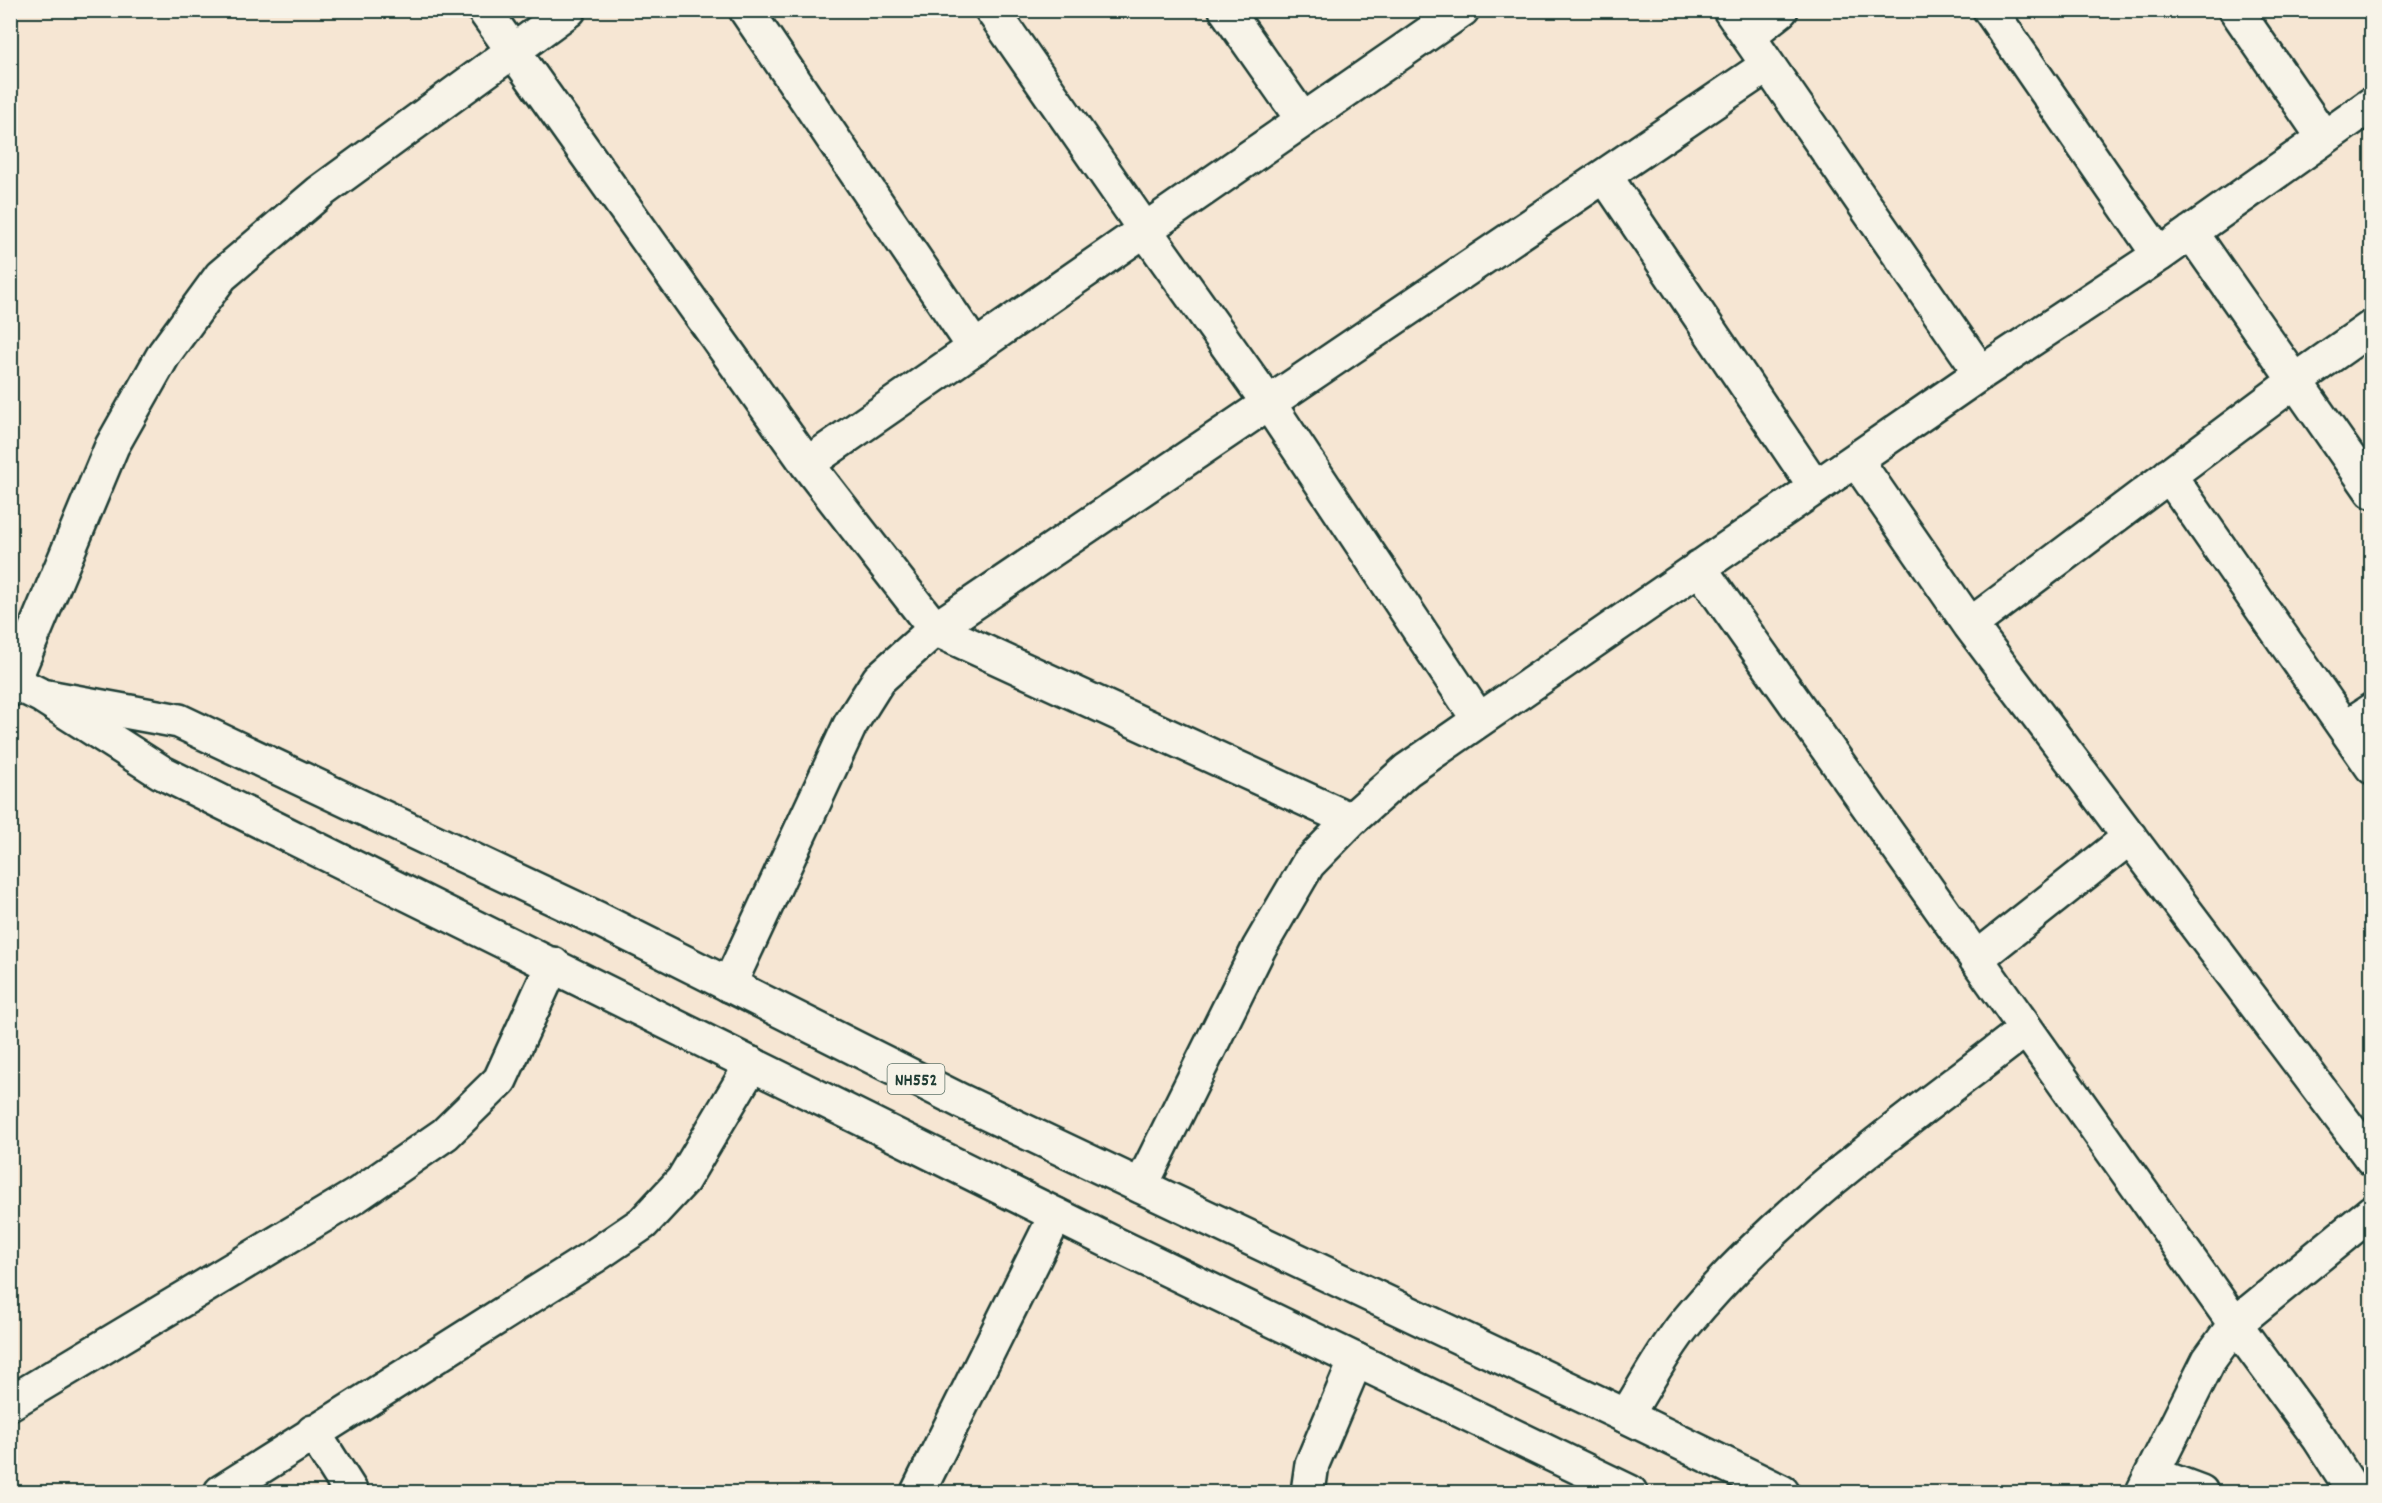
<svg xmlns="http://www.w3.org/2000/svg" width="2382" height="1503" viewBox="0 0 2382 1503" font-family="Dekko,sans-serif">
<style>
.lines{fill:none;stroke-linecap:round;stroke-linejoin:round}
.minor-casing{stroke:#1f3d34;stroke-width:38}
.trunk-casing{stroke:#1f3d34;stroke-width:38}
.minor{stroke:#f7f3e8;stroke-width:33}
.trunk{stroke:#f7f3e8;stroke-width:33}
.labels{text-anchor:middle;stroke-width:4.5;stroke-linejoin:round;paint-order:stroke}
.shield{fill:#f7f3e8;stroke:#60746a;stroke-width:1.5}
.shield-label{font-size:18px;font-weight:bold;fill:#1f3d34}
</style>
<rect width="100%" height="100%" fill="#f6e6d3"/>
<filter id="ink" filterUnits="userSpaceOnUse"><feTurbulence type="fractalNoise" baseFrequency=".0167" numOctaves="2"/><feDisplacementMap in="SourceGraphic" scale="12" xChannelSelector="R" yChannelSelector="G"/><feConvolveMatrix kernelMatrix="1 2 1 2 8 2 1 2 1" color-interpolation-filters="sRGB"/></filter>
<g filter="url(#ink)">
<g class="lines">
<!-- minor casing -->
<g class="minor-casing">
<path id="minor" d="M484,10l323,454 128,165 416,191
M746,10l229,338
M992,10l153,220 124,174 210,316
M1226,10l77,110
M1730,10l251,363
M1990,10l169,245
M2236,10l88,128
M1748,36l33,-26
M1605,176l210,311
M2191,232l181,259
M1856,460l114,165 402,534
M807,464l655,-454
M2169,475l203,292
M1699,567l536,757 84,114 35,54
M1970,625l325,-244 77,-54
M10,690l102,-244 52,-92 57,-78 99,-84 249,-182
M2345,728l27,-18
M1976,959l154,-122
M729,985l121,-260 29,-46 56,-50 833,-564
M1141,1186l118,-238 49,-84 43,-44 56,-50 574,-397 178,-118 213,-151
M10,1403l347,-208 88,-61 55,-54 53,-116
M1626,1416c19,-30 37,-65 59,-92 96,-117 223,-203 341,-295
M313,1432l38,60
M2153,1474l48,18
M221,1492l372,-235 50,-34 40,-43 69,-116
M918,1492l138,-277
M1308,1492l4,-28 44,-104
M2143,1492l66,-132 26,-36 137,-112"/>
</g>
<!-- trunk casing -->
<g class="trunk-casing">
<path id="trunk" d="M10,680l32,16 119,76 952,471 517,249
M42,696l137,25 419,198 363,182 665,315 156,76"/>
</g>
<!-- minor -->
<use href="#minor" class="minor"/>
<!-- trunk -->
<use href="#trunk" class="trunk"/>
</g>
</g>
<g class="labels">
<!-- shield labels -->
<rect class="shield" x="887.5" y="1064" width="57" height="30" rx="4.5"/>
<g class="shield-label">
<text x="916" y="1085">NH552</text>
</g>
</g>
<!-- margin -->
<rect width="2382" height="1503" fill="none" stroke="#f7f3e8" stroke-width="36"/>
<rect x="18" y="18" width="2346" height="1467" fill="none" stroke="#1f3d34" stroke-width="2" filter="url(#ink)"/>
</svg>
